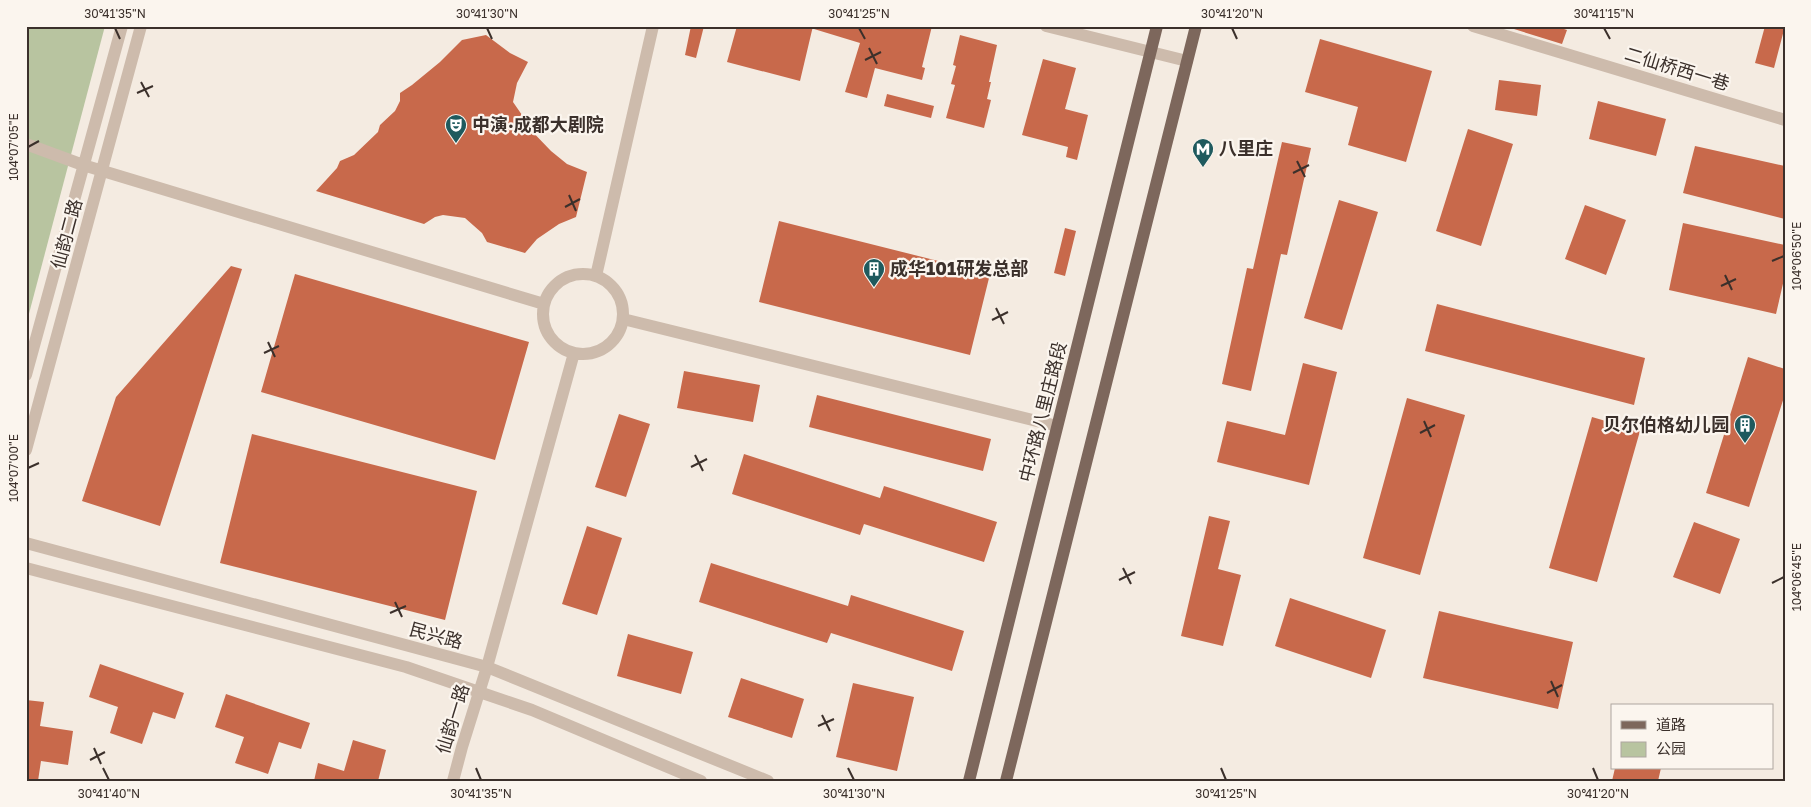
<svg xmlns="http://www.w3.org/2000/svg" width="1811" height="807" viewBox="0 0 1811 807" font-family="'Golos Text','Noto Sans SC',sans-serif">
<style>
.green{fill:#b8c4a0}
.building{fill:#c8694b}
.lines{fill:none;stroke-linecap:round;stroke-linejoin:round}
.minor{stroke:#cdbbac;stroke-width:12}
.major{stroke:#7d675c;stroke-width:12}
.ticks{fill:none;stroke:#3b302b;stroke-width:2}
.labels{text-anchor:middle;stroke-width:4.5;stroke-linejoin:round;paint-order:stroke}
.street-label{font-size:18px;fill:#3b302b;stroke:#fbf5ee}
.poi-label{font-size:18px;font-weight:bold;fill:#3b302b;stroke:#fbf5ee;text-anchor:start}
.neatline{fill:none;stroke:#3b302b;stroke-width:2}
.ticks-label{font-size:12px;text-anchor:middle;fill:#3b302b}
</style>
<rect width="100%" height="100%" fill="#f4ebe1"/>
<!-- green -->
<path class="green" d="M26,26h79l-79,299z"/>
<!-- building -->
<path class="building" d="M691,26h13l-8,32 -11,-3z
M737,26h76l-13,55 -73,-19z
M814,26h118l-10,41 3,1 -3,12 -47,-12 -8,30 -22,-6 15,-49 -46,-14z
M1514,26h41l12,4 -5,14 -48,-15z
M1765,26h20l-11,42 -19,-5z
M486,35l24,18 18,9 -11,21 -4,19 9,13 3,9 26,27 16,13 20,8 -11,45 -17,7 -22,15 -12,14 -38,-11 -5,-9 -17,-15 -22,-3 -8,2 -11,7 -108,-33 21,-23 3,-7 14,-6 24,-23 2,-7 15,-14 5,-10v-8l12,-8 28,-23 22,-22z
M960,35l37,10 -8,37h2l-4,17 4,1 -7,28 -38,-10 9,-33 -4,-1 5,-18 -3,-1z
M1320,39l112,32 -26,91 -58,-17 10,-38 -53,-15z
M1043,59l33,9 -11,41 23,6 -11,45 -11,-3 2,-10 -46,-12z
M1499,80l42,5 -4,31 -42,-6z
M887,94l47,12 -3,12 -47,-12z
M1598,101l68,18 -10,37 -67,-17z
M1468,129l45,15 -32,102 -45,-15z
M1282,142l29,6 -24,107 -6,-1 -30,137 -29,-7 25,-116 6,1z
M1695,146l90,20v53l-102,-26z
M1339,200l39,12 -36,118 -38,-12z
M1585,205l41,15 -20,55 -41,-16z
M779,221l211,53 -20,81 -211,-53z
M1683,223l102,22v30l-9,39 -107,-24z
M1065,228l11,3 -11,45 -11,-3z
M231,266l11,3 -82,257 -78,-25 34,-104z
M295,274l234,68 -34,118 -234,-68z
M1437,304l208,54 -11,47 -209,-54z
M1748,357l37,12v25l-36,113 -43,-14z
M1303,363l34,9 -28,113 -92,-23 10,-41 58,14z
M684,371l76,14 -7,37 -76,-14z
M817,395l174,44 -8,32 -174,-44z
M1407,398l58,17 -45,160 -57,-17z
M619,414l31,10 -24,73 -31,-10z
M1592,417l48,14 -43,151 -48,-14z
M252,434l225,57 -32,129 -225,-57z
M744,454l136,44 4,-12 113,36 -13,40 -120,-38 -4,11 -128,-41z
M1209,516l21,5 -12,48 23,6 -18,71 -42,-10z
M1694,522l46,17 -20,55 -47,-17z
M587,526l35,12 -25,77 -35,-11z
M711,563l137,43 3,-11 113,36 -12,40 -121,-38 -4,10 -128,-41z
M1290,598l96,32 -15,48 -96,-32z
M1439,611l134,31 -15,67 -135,-31z
M628,634l65,18 -12,42 -64,-18z
M100,664l84,29 -9,26 -22,-7 -11,32 -32,-11 8,-26 -29,-10z
M741,678l63,21 -12,39 -64,-21z
M853,683l61,14 -17,74 -61,-14z
M226,694l84,29 -9,26 -22,-7 -11,32 -33,-11 9,-26 -29,-10z
M26,700l18,2 -4,24 33,5 -5,34 -27,-4 -3,20h-12z
M353,740l33,10 -8,31h-64l4,-18 26,8z
M1615,768h46l-3,13h-46z"/>
<g class="lines">
<!-- minor -->
<path class="minor" d="M1046,26l141,35
M1473,26l312,94
M26,144l57,21 461,139
M543 314a40 40 0 1 1 80 0a40 40 0 1 1-80 0Z
M596,276l57,-250
M623,319l434,107
M26,375l96,-349
M26,450l115,-424
M26,543l461,124 281,114
M26,568l380,99 126,43 169,71
M453,781l9,-34 25,-80 87,-314"/>
<!-- major -->
<path class="major" d="M969,781l188,-755
M1006,781l190,-755"/>
</g>
<!-- ticks -->
<path class="ticks" d="M115,28l5,11M487,28l5,11M859,28l6,11M1232,28l5,11M1604,28l6,11M869,48l8,16M865,60l16,-8M141,82l8,15M137,93l16,-7M28,147l11,-6M1297,161l8,16M1293,173l16,-8M569,195l7,16M565,207l15,-8M1772,261l12,-5M1725,275l7,15M1721,286l15,-7M996,308l8,16M992,320l16,-8M268,342l7,15M264,353l15,-7M1424,421l7,16M1420,433l15,-8M695,455l8,16M691,467l16,-8M28,468l11,-5M1123,568l8,16M1119,580l16,-8M1772,583l12,-6M395,602l7,15M390,613l16,-7M1551,681l7,16M1547,693l15,-8M822,715l8,16M818,726l16,-7M94,748l7,16M90,760l15,-8M103,768l6,12M476,768l5,12M848,768l6,12M1221,768l5,12M1593,768l5,12"/>
<!-- icons -->
<defs>
<g id="theatre-pin" transform="scale(1.125)"><path d="M0 17L-7.5 6A9.5 9.5 0 1 1 7.5 6Z" fill="#1f5a5e" stroke="#fbf5ee"/><path d="M-5-5.5Q0-4 5-5.5V0Q5 5 0 6Q-5 5-5 0ZM-3.3-2.5H-1v1.5H-3.3ZM1-2.5H3.3v1.5H1ZM-2.8 1Q0 5.5 2.8 1Z" fill="#fff"/></g>
<g id="metro-pin" transform="scale(1.125)"><path d="M0 17L-7.5 6A9.5 9.5 0 1 1 7.5 6Z" fill="#1f5a5e" stroke="#fbf5ee"/><path d="M-5.5 5V-5H-3L0 0L3-5H5.5V5H3V-.5L0 4L-3-.5V5Z" fill="#fff"/></g>
<g id="building-pin" transform="scale(1.125)"><path d="M0 17L-7.5 6A9.5 9.5 0 1 1 7.5 6Z" fill="#1f5a5e" stroke="#fbf5ee"/><path d="M-4-6H4V6H1V3H-1V6H-4ZM-2.5-4.3h1.7v1.8h-1.7ZM.8-4.3h1.7v1.8H.8ZM-2.5-1h1.7V.8h-1.7ZM.8-1h1.7V.8H.8Z" fill="#fff"/></g>
</defs>
<g fill-rule="evenodd">
<use href="#theatre-pin" x="456" y="125"/>
<use href="#metro-pin" x="1203" y="149"/>
<use href="#building-pin" x="874" y="269"/>
<use href="#building-pin" x="1745" y="425"/>
</g>
<g class="labels">
<!-- street labels -->
<g class="street-label">
<text transform="translate(1677 69) rotate(17)" y="6">二仙桥西一巷</text>
<text transform="translate(67 234) rotate(-75)" y="6">仙韵二路</text>
<text transform="translate(1043 412) rotate(-76)" y="6">中环路八里庄路段</text>
<text transform="translate(436 636) rotate(15)" y="6">民兴路</text>
<text transform="translate(453 719) rotate(-73)" y="6">仙韵一路</text>
</g>
<!-- poi labels -->
<g class="poi-label">
<text x="472" y="131">中演·成都大剧院</text>
<text x="1219" y="155">八里庄</text>
<text x="890" y="275">成华101研发总部</text>
<text x="1729" y="431" text-anchor="end">贝尔伯格幼儿园</text>
</g>
</g>
<!-- border -->
<rect width="1811" height="807" fill="none" stroke="#fbf5ee" stroke-width="55"/>
<!-- legend -->
<rect x="1611" y="704" width="162" height="65" fill="#fbf5ee" stroke="#aea6a0"/>
<rect x="1621" y="721" width="25" height="8" fill="#7d675c" stroke="#aea6a0"/>
<text x="1656" y="730" font-size="15" fill="#3b302b">道路</text>
<rect x="1621" y="742" width="25" height="15" fill="#b8c4a0" stroke="#aea6a0"/>
<text x="1656" y="754" font-size="15" fill="#3b302b">公园</text>
<rect x="28" y="28" width="1756" height="752" class="neatline"/>
<g class="ticks-label">
<text x="115" y="18">30°41'35"N</text>
<text x="487" y="18">30°41'30"N</text>
<text x="859" y="18">30°41'25"N</text>
<text x="1232" y="18">30°41'20"N</text>
<text x="1604" y="18">30°41'15"N</text>
<text transform="translate(14 147) rotate(-90)" y="4">104°07'05"E</text>
<text transform="translate(1797 256) rotate(-90)" y="4">104°06'50"E</text>
<text transform="translate(14 468) rotate(-90)" y="4">104°07'00"E</text>
<text transform="translate(1797 577) rotate(-90)" y="4">104°06'45"E</text>
<text x="109" y="798">30°41'40"N</text>
<text x="481" y="798">30°41'35"N</text>
<text x="854" y="798">30°41'30"N</text>
<text x="1226" y="798">30°41'25"N</text>
<text x="1598" y="798">30°41'20"N</text>
</g>
</svg>
